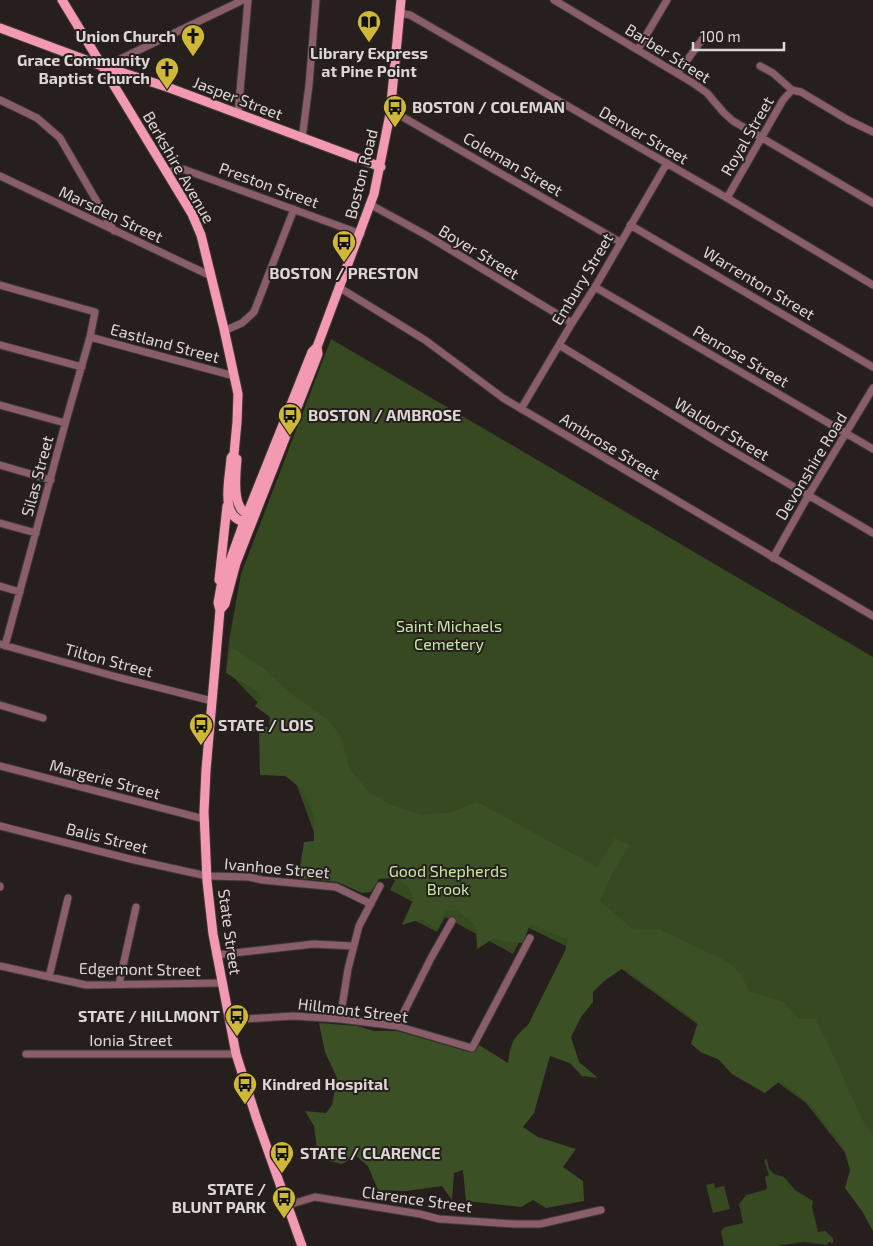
<svg xmlns="http://www.w3.org/2000/svg" width="873" height="1246" viewBox="0 0 873 1246" font-family="'Exo 2',sans-serif">
<style>
.green{fill:#364920}
.forest{fill:#3c5026}
.lines{fill:none;stroke-linecap:round;stroke-linejoin:round}
.minor-casing{stroke:#3f3937;stroke-width:9}
.major-casing{stroke:#3f3937;stroke-width:11}
.minor{stroke:#895d69;stroke-width:7}
.major{stroke:#f399b2;stroke-width:9}
.labels{text-anchor:middle;stroke-width:4;stroke-linejoin:round;paint-order:stroke}
.poi-label{font-size:16px;font-weight:bold;fill:#dcd7d5;stroke:#261f1d;text-anchor:start}
.street-label{font-size:16px;fill:#dcd7d5;stroke:#261f1d}
.park-label{font-size:16px;fill:#c5e9a2;stroke:#261f1d}
</style>
<rect width="100%" height="100%" fill="#261f1d"/>
<!-- green -->
<path class="green" d="M331,339l542,318v531l-67,-85 -230,-167 -6,12 -43,-21 -14,27 -68,-37 -8,15 -27,-14 7,-14 -27,-14 5,-10 -15,-5 -64,-37 -44,-121 -46,-47 3,-29 12,-67z
M767,1159l2,10 5,5 10,3 11,13 18,11 -1,6 6,25 7,-1 8,7v5l-5,-1 -1,3 -23,-3 -28,4h-52l-3,-15 4,-4 18,-4 -4,-19 7,-9 19,-5 2,-2 -2,-11 4,-2 -5,-15z
M714,1183l1,5 9,-2 6,23 -17,4 -7,-28z"/>
<!-- forest -->
<path class="forest" d="M231,647l32,21 31,28 33,23 14,17 8,32 20,24 22,13 32,10 28,-3 26,-10 120,65 18,-29 15,7 -18,29 -12,27 34,29 25,-1 69,33 15,15 5,14 36,11 16,17h15l15,29 33,73 10,14v96l-11,-20 -17,-23 5,-18 -7,-24 -36,-45 -27,-20 -15,12 -33,-19 -14,-15 -16,-6 -11,-9 7,-22 -75,-54 -20,14 -10,10v10l-12,15 -10,20 8,25 19,16 -16,-2 -12,-13 -20,-7 -16,57 -11,14 15,10 38,12 -13,18 20,14 1,20 -38,7 -13,-8 -12,7 -55,-6 -3,-31 -9,3 -2,27 -10,-14 -36,5 -28,-1 -10,-24 -12,-10 -14,8 -18,-4 -7,-11 -3,-23 -9,-15 21,2 6,-8 5,-27 -12,-26 -6,-29 38,3 17,5h23l72,21h6l4,-7 29,18c3,-20 4,-24 20,-38l37,-74 3,-11 -38,-16 -7,19 -20,-2 -9,-3 -17,11 -1,-23 -18,-15 -12,-1 -9,19 -16,-10 -19,6 12,-27 -6,-11 -11,-9 -18,1 -8,13 -9,1 -24,-11 -40,-4 6,-36 10,-1v-25l-11,-26 -18,-14 -25,-1 -1,-42 -18,-7 28,1 1,-10 -15,-11 6,-8 -3,-6 -32,-19z"/>
<g class="lines">
<!-- minor casing -->
<g class="minor-casing">
<path id="minor" d="M554,0l139,83 14,10 17,20 9,8 140,82
M400,13l10,2 317,183 146,87
M638,49l29,-49
M102,66l12,-4 129,-62
M760,66l13,7 19,17 9,2 47,28 25,12
M678,73l25,-35
M0,100l37,18 23,20 54,93
M238,114l10,-114
M390,114l11,2 219,126
M302,139l7,-54 7,-85
M167,172l16,-3 178,65
M0,176l211,100
M727,198l56,-98 9,-10
M371,205l55,30 146,88
M630,225l243,142
M0,285l95,27 -5,25 -23,80 -62,229
M595,287l278,162
M340,288l85,52 78,58 370,218
M224,331l18,-8 12,-11 40,-103
M90,337l144,39
M0,345l82,22
M559,345l165,101 149,87
M0,405l65,18
M521,409l51,-86 23,-36 72,-124
M0,465l51,15
M0,523l36,10
M773,558l35,-62 65,-108
M0,586l20,6
M0,644l117,33 95,24
M0,705l43,13
M0,766l204,53
M0,826l130,33 77,17 42,1 13,3 74,7 35,17
M0,886v1
M216,955l98,-11 39,2
M0,966l86,19 136,-2
M49,977l19,-79
M119,984l17,-77
M340,1019l8,-50 11,-43 21,-40
M229,1020l64,-4 47,3 57,7 75,22 58,-110
M397,1026l34,-68 21,-37
M26,1054h210
M288,1205l27,-8 105,17 19,5 75,5h26l61,-14"/>
</g>
<!-- major casing -->
<g class="major-casing">
<path id="major" d="M62,0l110,181 20,33 9,21 23,94 14,65 -1,28 -3,32 -3,4c-1,20 -13,62 16,64
M0,28l102,38 65,21 214,80
M237,459c-1,12 -4,37 3,48 2,5 8,7 13,9
M219,580l8,-74
M220,610l5,-6 11,-41 82,-209 -1,-7 57,-153 16,-80 11,-114
M302,1246l-46,-129 -20,-63 -23,-120 -6,-53 -3,-69 2,-42 14,-160 -2,-7 3,-17 23,-64 68,-170 5,-5"/>
</g>
<!-- minor -->
<use href="#minor" class="minor"/>
<!-- major -->
<use href="#major" class="major"/>
</g>
<!-- icons -->
<defs>
<g id="library-pin" transform="scale(1.25)"><path d="M0 17L-7.5 6A9.5 9.5 0 1 1 7.5 6Z" fill="#cfb837" stroke="#261f1d"/><path d="M-6-4Q-3-5.5-.7-3.5V5Q-3 3-6 4ZM6-4Q3-5.5 .7-3.5V5Q3 3 6 4Z" fill="#111"/></g>
<g id="church-pin" transform="scale(1.25)"><path d="M0 17L-7.5 6A9.5 9.5 0 1 1 7.5 6Z" fill="#cfb837" stroke="#261f1d"/><path d="M-1.2-6h2.4v3.5h3.3v2.4h-3.3V6h-2.4V-.1h-3.3v-2.4h3.3Z" fill="#111"/></g>
<g id="bus-pin" transform="scale(1.25)"><path d="M0 17L-7.5 6A9.5 9.5 0 1 1 7.5 6Z" fill="#cfb837" stroke="#261f1d"/><path d="M-5-6H5V4H4V6H2V4H-2V6H-4V4H-5ZM-3.5-4V0h7V-4ZM-3.5 1.2v1.5H-2V1.2ZM2 1.2v1.5H3.5V1.2Z" fill="#111"/></g>
</defs>
<g fill-rule="evenodd">
<use href="#library-pin" x="369" y="22"/>
<use href="#church-pin" x="193" y="36"/>
<use href="#church-pin" x="167" y="69"/>
<use href="#bus-pin" x="395" y="107"/>
<use href="#bus-pin" x="344" y="242"/>
<use href="#bus-pin" x="290" y="415"/>
<use href="#bus-pin" x="201" y="725"/>
<use href="#bus-pin" x="237" y="1016"/>
<use href="#bus-pin" x="245" y="1084"/>
<use href="#bus-pin" x="282" y="1153"/>
<use href="#bus-pin" x="284" y="1198"/>
</g>
<g class="labels">
<!-- poi labels -->
<g class="poi-label">
<text x="176" y="42" text-anchor="end">Union Church</text>
<text x="369" y="59" text-anchor="middle">Library Express<tspan x="369" dy="18">at Pine Point</tspan></text>
<text x="150" y="66" text-anchor="end">Grace Community<tspan x="150" dy="18">Baptist Church</tspan></text>
<text x="412" y="113">BOSTON / COLEMAN</text>
<text x="344" y="279" text-anchor="middle">BOSTON / PRESTON</text>
<text x="308" y="421">BOSTON / AMBROSE</text>
<text x="218" y="731">STATE / LOIS</text>
<text x="220" y="1022" text-anchor="end">STATE / HILLMONT</text>
<text x="262" y="1090">Kindred Hospital</text>
<text x="300" y="1159">STATE / CLARENCE</text>
<text x="266" y="1195" text-anchor="end">STATE /<tspan x="266" dy="18">BLUNT PARK</tspan></text>
</g>
<!-- street labels -->
<g class="street-label">
<text transform="translate(668 53) rotate(32)" y="6">Barber Street</text>
<text transform="translate(238 98) rotate(21)" y="6">Jasper Street</text>
<text transform="translate(644 135) rotate(30)" y="6">Denver Street</text>
<text transform="translate(747 136) rotate(-60)" y="6">Royal Street</text>
<text transform="translate(513 164) rotate(30)" y="6">Coleman Street</text>
<text transform="translate(179 167) rotate(60)" y="6">Berkshire Avenue</text>
<text transform="translate(361 174) rotate(-76)" y="6">Boston Road</text>
<text transform="translate(269 185) rotate(20)" y="6">Preston Street</text>
<text transform="translate(111 214) rotate(25)" y="6">Marsden Street</text>
<text transform="translate(479 252) rotate(31)" y="6">Boyer Street</text>
<text transform="translate(582 279) rotate(-59)" y="6">Embury Street</text>
<text transform="translate(759 283) rotate(31)" y="6">Warrenton Street</text>
<text transform="translate(165 343) rotate(15)" y="6">Eastland Street</text>
<text transform="translate(741 356) rotate(30)" y="6">Penrose Street</text>
<text transform="translate(722 429) rotate(31)" y="6">Waldorf Street</text>
<text transform="translate(610 446) rotate(31)" y="6">Ambrose Street</text>
<text transform="translate(811 466) rotate(-59)" y="6">Devonshire Road</text>
<text transform="translate(37 476) rotate(-75)" y="6">Silas Street</text>
<text transform="translate(109 660) rotate(15)" y="6">Tilton Street</text>
<text transform="translate(105 779) rotate(15)" y="6">Margerie Street</text>
<text transform="translate(107 838) rotate(14)" y="6">Balis Street</text>
<text transform="translate(277 868) rotate(5)" y="6">Ivanhoe Street</text>
<text transform="translate(230 932) rotate(82)" y="6">State Street</text>
<text transform="translate(140 969) rotate(1)" y="6">Edgemont Street</text>
<text transform="translate(353 1010) rotate(7)" y="6">Hillmont Street</text>
<text x="131" y="1046">Ionia Street</text>
<text transform="translate(417 1199) rotate(8)" y="6">Clarence Street</text>
</g>
<!-- park labels -->
<g class="park-label">
<text x="449" y="632">Saint Michaels<tspan x="449" dy="18">Cemetery</tspan></text>
<text x="448" y="877">Good Shepherds<tspan x="448" dy="18">Brook</tspan></text>
</g>
</g>
<!-- scale -->
<path d="M693 42v8h91v-8" fill="none" stroke="#dcd7d5" stroke-width="2.5"/>
<text x="700" y="42" font-size="15" fill="#dcd7d5" stroke="#261f1d" stroke-width="4" paint-order="stroke">100 m</text>
</svg>
